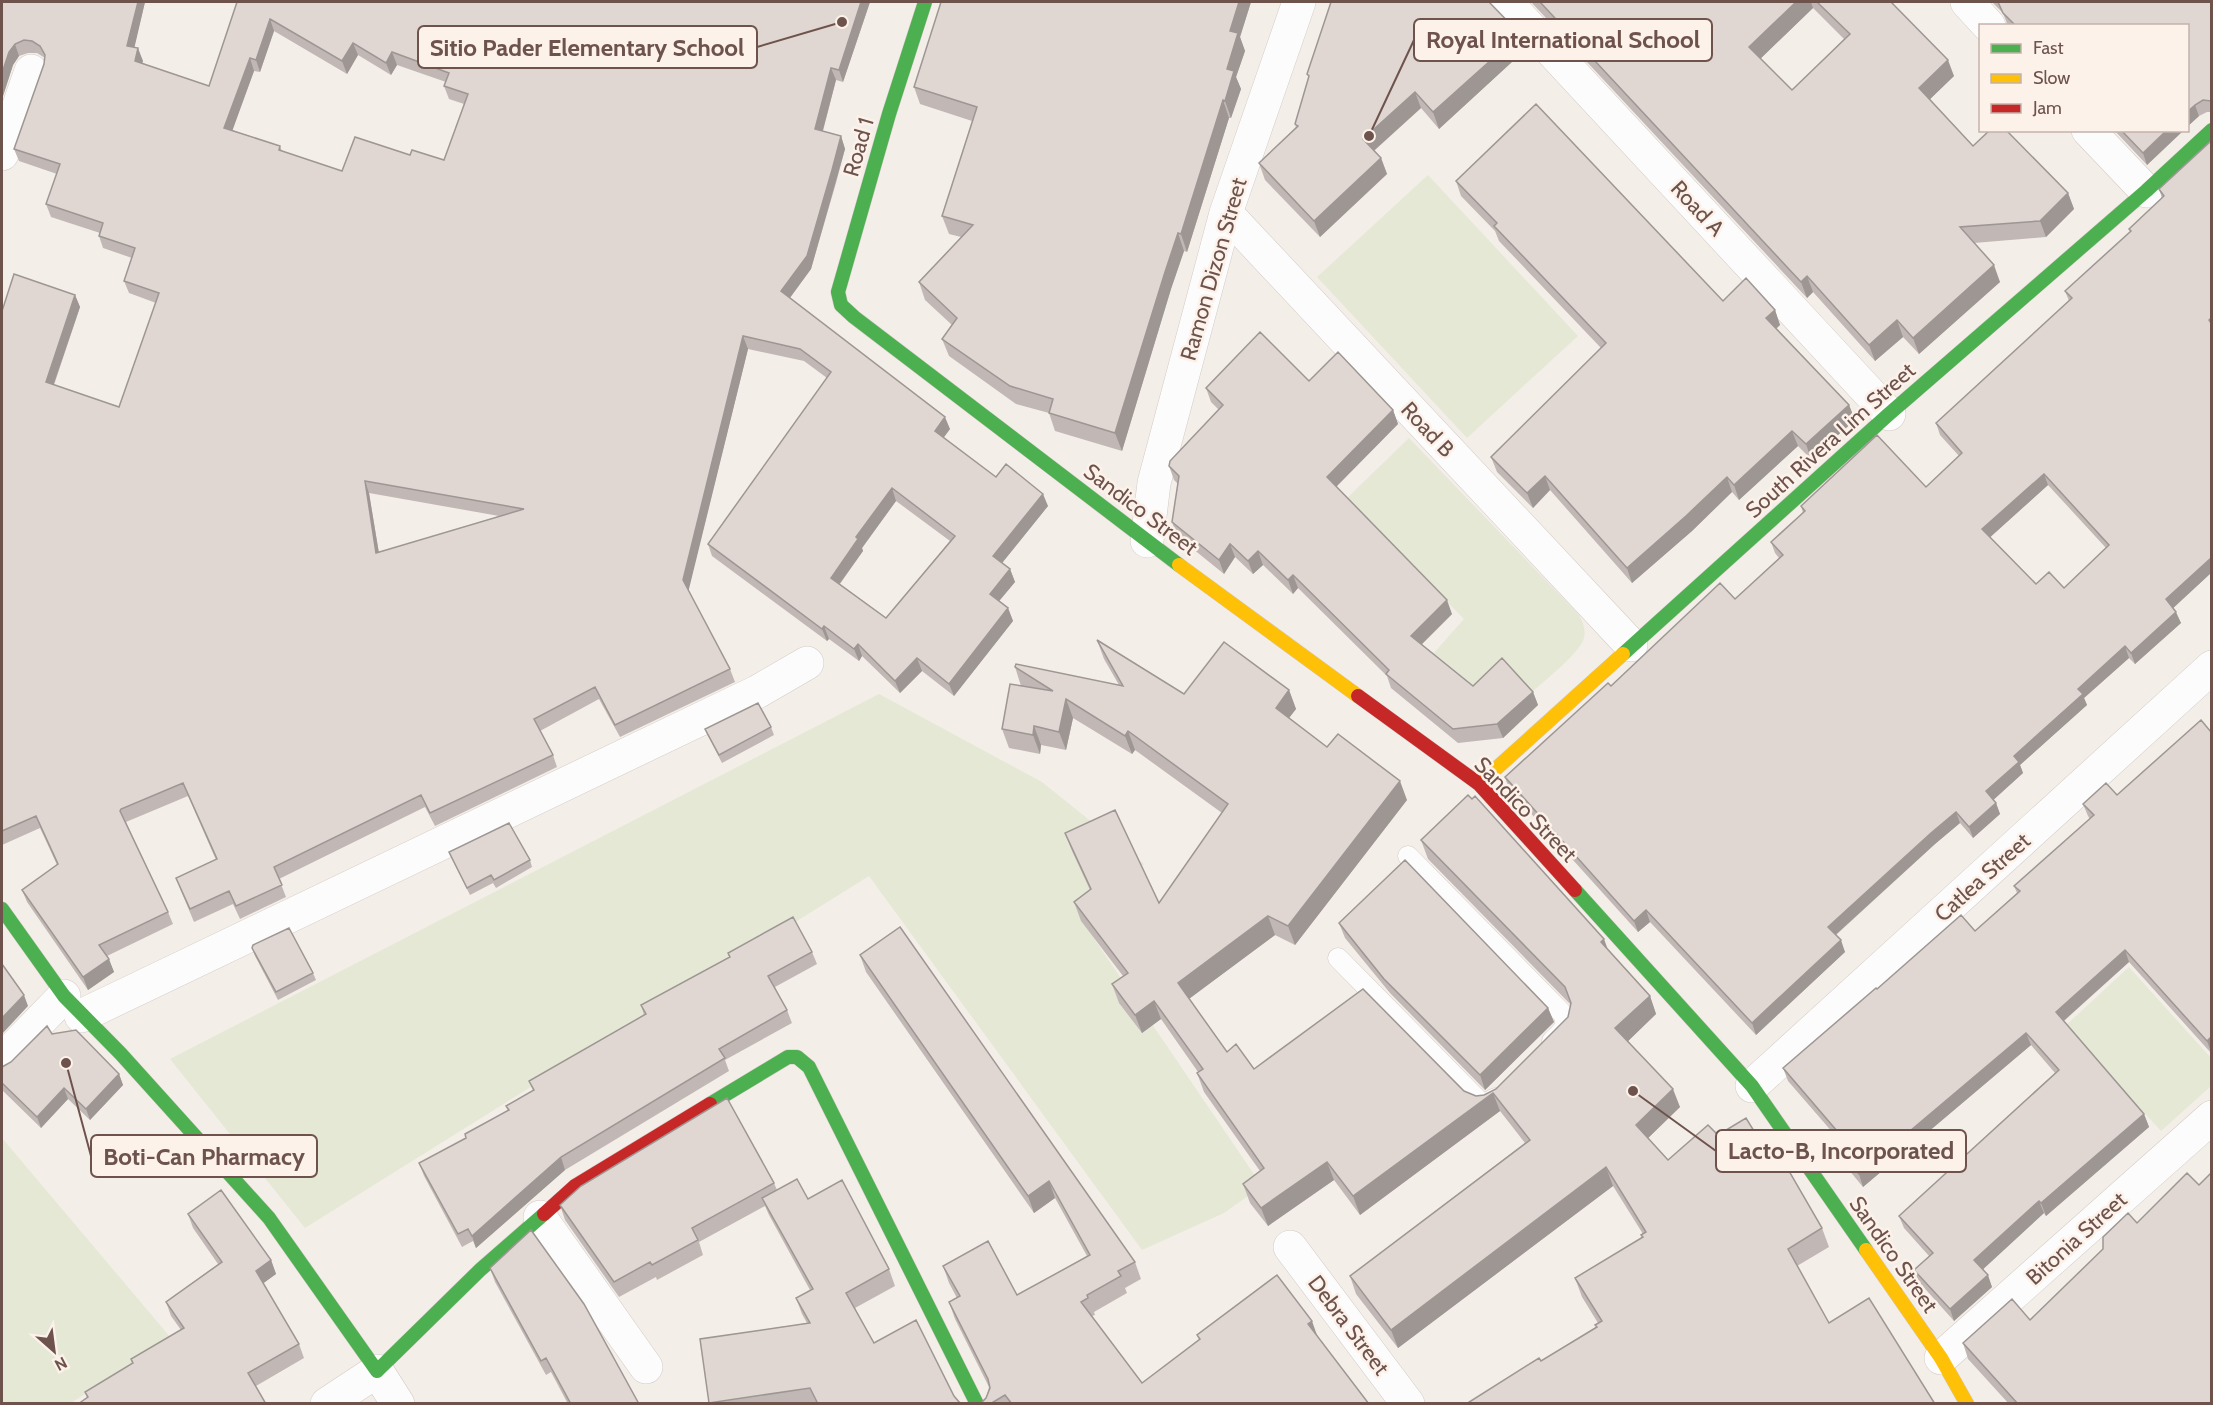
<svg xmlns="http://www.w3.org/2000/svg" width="2213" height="1405" viewBox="0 0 2213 1405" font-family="Cabin,sans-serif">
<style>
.green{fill:#e5e8d5}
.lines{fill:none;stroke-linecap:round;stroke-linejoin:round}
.lane-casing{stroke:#d3cbc7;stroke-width:21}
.street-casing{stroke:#d3cbc7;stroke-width:34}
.fast-casing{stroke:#d3c9c6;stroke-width:15}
.slow-casing{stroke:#d3c9c6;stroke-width:15}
.jam-casing{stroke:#d3c9c6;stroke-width:15}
.lane{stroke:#fdfcfc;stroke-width:20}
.street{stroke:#fdfcfc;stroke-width:33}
.fast{stroke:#4caf50;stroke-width:14}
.slow{stroke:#ffc107;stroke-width:14}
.jam{stroke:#c62828;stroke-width:14}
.wall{fill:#c1b8b5;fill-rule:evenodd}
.shaded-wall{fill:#9d9693}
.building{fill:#e0d6d2;stroke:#9d9693;stroke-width:1.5;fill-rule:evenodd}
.labels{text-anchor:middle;stroke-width:5;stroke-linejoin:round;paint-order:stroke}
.street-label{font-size:22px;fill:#6e534d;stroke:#fcf2ea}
.leader{fill:none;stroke:#6e534d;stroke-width:2}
.callout-dot{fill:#6e534d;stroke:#fcf2ea;stroke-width:2}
.callout{fill:#fcf2ea;stroke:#6e534d;stroke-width:2}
.callout-label{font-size:24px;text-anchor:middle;font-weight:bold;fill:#6e534d}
</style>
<rect width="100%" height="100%" fill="#f4eee9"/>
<!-- green -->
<path class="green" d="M1428,175l150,161 -111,102 -150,-161z
M1409,438l170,177c4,7 7,15 5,23 -3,14 -41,44 -53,55l-60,-3 -39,-35 32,-36 -118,-120z
M879,694l163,88 102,82 -64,54 182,268 -38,27 -82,37 -273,-374 -564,352 -135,-169z
M2129,967l82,91v28l-50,45 -96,-105z
M2,1138l169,200 -100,65h-69z"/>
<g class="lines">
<!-- lane casing -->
<g class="lane-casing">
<path id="lane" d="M1408,856l155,158c6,13 -1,17 -11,27
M1338,958l141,143 7,2 10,-5"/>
</g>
<!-- street casing -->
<g class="street-casing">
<path id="street" d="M1506,2l383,412
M1967,2l22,24
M2088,130l58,61
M2,154l29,-83
M1226,213l405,432
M1147,541l7,-58 72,-270 73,-211
M81,1016l676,-324 50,-29
M2,1060l62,-64
M1752,1086l460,-419
M540,1217l106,150
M1290,1247l118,157
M1941,1358l271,-241
M327,1404l50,-33 21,33"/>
</g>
<!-- fast casing -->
<g class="fast-casing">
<path id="fast" d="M925,2l-36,112 -51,178 3,13 13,12 325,248
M1623,654l266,-240 257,-223 66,-61
M1575,890l177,196 114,164
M2,909l62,87 57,58 148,164 108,153 103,-101 64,-56
M710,1104l78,-47h9l12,10 168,337"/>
</g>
<!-- slow casing -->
<g class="slow-casing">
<path id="slow" d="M1179,565l179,131
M1479,784l144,-130
M1866,1250l75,108 26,46"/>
</g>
<!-- jam casing -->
<g class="jam-casing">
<path id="jam" d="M1358,696l121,88 96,106
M544,1214l31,-28 135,-82"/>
</g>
<!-- lane -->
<use href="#lane" class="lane"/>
<!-- street -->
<use href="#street" class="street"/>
<!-- fast -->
<use href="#fast" class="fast"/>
<!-- slow -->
<use href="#slow" class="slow"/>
<!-- jam -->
<use href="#jam" class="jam"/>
</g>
<!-- wall -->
<path class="wall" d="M2,2h143l-11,45 9,14 -1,2 67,23 28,-84h633l-27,80 -7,-2 -13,51 18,5 4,13 -9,34 -25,86 -21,29 160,131 -7,9 53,39 52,29 -46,57 8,6 5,13 -16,19 9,7 5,13 -59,75 -32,-25 -22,22 -38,-37 -3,5 -30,-22 -2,2 -115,-85 -4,-12 119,-166 -23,-17 -56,-12 -60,241 42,79 5,13 -115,55 -21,-38 -59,32 13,24 4,12 -122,59 -10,-19 -146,72 7,18 -46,22 -7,-15 -39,18 -13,-31 -5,-13 40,-18 -28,-64 -62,26 42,90 5,12 -66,32 7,16 -26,18 -61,-88 -5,-12 35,-25 -17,-37 -38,17v-534l73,-16 5,12 -26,78 65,22 37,-104 -27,-10 -5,-12 8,-23 -29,-10 -4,-12 1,-3 -49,-16 -5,-13 11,-30 -38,-13 -5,-12 30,-85 1,-6 -8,-5h-9l-9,3 -6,9 -11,34zM274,31l73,43 11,-19 33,20 6,-10 49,17 -2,4 5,13 15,5 -20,56 -34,-5 -68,16 -60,-20 -2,-5 -48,-16 22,-59 6,1zM369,493l130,23 -120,37zM896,501l54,40 -64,77 -46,-34 23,-33 -1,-3z
M941,2h310l-11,35 5,14 -9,26 5,12 -10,29h-2l-42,134 -3,-1 -13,38 -49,162 -67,-20 -6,-18 -33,-9 -67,-48 -7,-17 10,-14 -27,-25 -6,-18 42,-45 -12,-3 -7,-18 30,-95 -52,-17 -6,-17z
M1531,2h360l63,74 -24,23 43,47 95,47 6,16 -28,28 -72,6 26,39 -81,72 -16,-17 -28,24 -62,-69 -6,6zM1813,8l31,31 -52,51 -32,-31z
M1992,2h219v110h-4l-8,4 -12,11v-101h-179l-5,-13z
M1525,50l-86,79 -18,-21 -47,43 7,7 6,16 -67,63 -55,-57 -6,-17 37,-35 -1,-4 14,-46 -2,-4z
M2114,130h70l-37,35z
M2211,141v432l-38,35 8,15 -46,41 -6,-6 -45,40 3,7 -67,60 3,8 -30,27 3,3 4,11 -27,24 -13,-15 -25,21 -99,91 9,17 -89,83 -106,-113 -12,10 -129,-143 -4,-12 106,-91 124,-87 44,-41 -4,-5 -4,-11 32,-29 -2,-7 125,-19 33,-31 -19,-21 -4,-12 133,-122 -4,-10 65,-59 -1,-3 33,-31 -3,-9zM2048,485l58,63 -42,40 -28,-4 -46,-47z
M1456,181l267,120 52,9 5,15 -4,4 73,76 6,15 -44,39 -13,-13 -59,54 -7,-8 -40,39 -60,52 -82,-93 -17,18 -36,-36 -6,-15 110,-109 -102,-107 -4,-10 -34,-35z
M1309,381l84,29 5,14 -62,63 116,127 -30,30 51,42 60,6 5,13 -35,33 -45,5 -67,-55 -4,-12 -89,-88 -5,6 -30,-29 -10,9 -18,-17 -11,17 -47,-38 -5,-14 6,-38 -4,-4 -5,-14 50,-56 -8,-8 -5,-14z
M1097,640l87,54 105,-4 7,19 -7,9 38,29 80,53 -112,145 -20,-10 -86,63 38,54 27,17 210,22 12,5 8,-1 12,-6 72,-72 3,-12 -143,-146 -7,-19 187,109 42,47 6,18 -28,27 52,66 -32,31 20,22 50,-25 52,22 52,71 7,19 -32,19 32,57 106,81 -394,-43 55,-34 2,-4 -16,-26 -7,-19 67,-40 -1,-3 2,-1 -30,-48 -215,162 -42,-54 -6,-18 175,-133 -25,-32 -140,104 -26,-35 -66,46 -18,-23 -7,-19 17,-13 -56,-79 -7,-19 1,-1 -37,-53 -19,14 -23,-30 -7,-19 11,-8 -42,-55 -7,-19 16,-12 -18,-39 -7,-18 94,70 63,-90 -87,-63 -3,4 -59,-36 -7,32 -25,-5 -1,9 -31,-6 -7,-19 19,-43 -6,-19 104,18 -15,-26z
M771,727l3,8 -52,28 -14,-27 -3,-7z
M2211,732v321l-82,-91 -65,59 80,93 5,13 -103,89 -2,-3 -61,56 9,18 -38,34 -35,-39 -5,-12 15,-14 -25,-28 -5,-12 156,-143 -24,-28 -168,142 -24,-29 -5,-13 6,-4 -52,-60 -5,-13 94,-79 98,-58 42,-38 -3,-7 76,-67 -2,-3 -5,-12 34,-9z
M449,852l81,8 2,7 -36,21 -3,-5 -23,12 -18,-36z
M1339,923l209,85 6,14 -69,68 -95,-97 -45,-55z
M252,948l61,25 3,7 -38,20 -23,-44z
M812,952l5,12 -42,23 12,23 5,13 -67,37 4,11 -164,99 -89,78 -3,-7 -11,6 -38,-71 -5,-13 47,-25 -1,-4 43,-23 -2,-5 27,-15 -4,-10 115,-66 -3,-10 88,-48 -1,-4z
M860,955l275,307 6,17 -16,9 2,5 -33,19 1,3 -3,1 50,67 57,-43 -2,-5 121,2 51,67h-389l6,-6 3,-11 -34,-68 -6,-17 8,-4 -8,-15 -6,-17 74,29 70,-39 -32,-58 -21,15 -168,-241z
M52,1034l67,40 4,11 -33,35 -22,-21 -27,29 -39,-38v-23l9,-5z
M774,1183l3,7 31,9 81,70 6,17 -40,22 19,35 80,53 6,7 3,1h-254l-9,-65 107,-16 -5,-9 -6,-16 14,-8 -41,-75 -4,-9 -66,36 4,13 -46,25 -1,-3 -37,20 -54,-77 -5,-15z
M2199,1185l12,219h-202l-41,-45 -5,-16 67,-23 107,-97z
M188,1214l83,46 5,14 -13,9 36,61 5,14 -48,28 -169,12 -2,-6 47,-28 -1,-5 50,-29 -10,-14 -5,-14 52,-38 -25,-36z
M490,1268l149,136h-71l-17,-32 -5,3 -51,-93z"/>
<!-- shaded-wall -->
<path class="shaded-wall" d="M138,2h7l-13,56 -5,-12z
M861,2h9l-27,80 -4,-12z
M1239,2h12l-11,35 5,14 -9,26 5,12 -10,29 -6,-17 5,-70z
M1796,2h15l2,6 -58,56 -6,-17z
M270,19l4,12 -14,41 -4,-12z
M1520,34l5,16 -86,79 -6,-17z
M353,43l5,12 -11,19 -5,-13z
M15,44l4,12 -6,9 -11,34v-26l7,-21z
M138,48l5,13 -4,12 -4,-12z
M392,52l5,13 -6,10 -5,-12z
M250,58l4,13 -25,69 -5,-12z
M1948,60l6,16 -29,28 -6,-16z
M831,68l5,12 -16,61 -5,-12z
M1415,92l6,16 -52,47 -6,-16z
M1223,100l6,18 -42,134 -6,-18z
M2195,105l4,11 -12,11v-15z
M2167,130h17l-37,35 -4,-12z
M841,136l4,13 -34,120 -25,34 -5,-12z
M1381,158l6,16 -67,63 -6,-16z
M2068,193l6,16 -28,28 -6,-16z
M1178,233l6,18 -13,38 -49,162 -7,-18 50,-161z
M1994,265l6,17 -81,72 -6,-16z
M1807,276l6,16 -6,6 -6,-16z
M75,295l5,12 -30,88 -4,-13z
M1775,310l5,15 -9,8 -5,-15z
M1897,320l6,17 -28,24 -6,-16z
M743,336l5,13 -60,244 -5,-13z
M1849,405l6,15 -44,39 -5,-15z
M1393,410l5,14 -66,67 -5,-14z
M945,417l5,12 -11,15 -4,-13z
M1792,431l6,15 -59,54 -5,-15z
M2044,474l4,11 -62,56 -4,-12z
M1545,476l5,14 -17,18 -6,-15z
M1727,477l5,15 -40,39 -60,52 -5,-15z
M365,481l4,12 12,73 -5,-13z
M892,488l4,13 -34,47 1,3 -28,39 -4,-12 25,-41z
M1043,494l5,12 -50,62 -5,-12z
M1230,544l5,13 -11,17 -5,-14z
M1258,551l5,14 -10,9 -5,-13z
M2211,558v15l-41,38 -4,-12z
M1010,569l5,13 -20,24 -5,-12z
M1293,575l5,13 -5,6 -5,-14z
M1447,600l5,14 -36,36 -5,-14z
M1008,608l5,13 -59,75 -5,-12z
M2176,612l5,11 -46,41 -4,-11z
M824,626l5,13 -2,2 -5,-12z
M858,644l4,12 -3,5 -5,-12z
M2125,646l4,12 -45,40 3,7 -67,60 3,8 -33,30 -4,-12 28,-35 64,-67z
M917,658l5,13 -22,22 -5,-12z
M1289,690l7,19 -14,18 -6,-19z
M1533,692l5,13 -35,33 -6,-14z
M1066,699l7,19 -7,32 -7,-18z
M1034,726l7,19 -1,9 -7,-19z
M1128,731l7,19 -3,4 -7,-18z
M1400,781l7,19 -112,145 -7,-19z
M1996,803l4,11 -27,24 -4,-11z
M1956,812l4,11 -25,21 -103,94 -4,-11 103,-94z
M1646,910l4,12 -12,10 -4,-11z
M1268,916l7,19 -90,67 -7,-19z
M1604,939l7,19 -10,-16z
M1841,940l4,12 -89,83 -4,-12z
M2125,950l4,12 -69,62 -4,-12z
M109,959l5,13 -26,18 -5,-13z
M24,995l4,11 -26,28v-16z
M1650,996l6,18 -34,33 -7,-19z
M1154,1001l7,18 -19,14 -7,-18z
M1548,1008l6,14 -69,68 -5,-15z
M2026,1033l5,12 -168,142 -4,-13z
M2211,1037v15l-4,-11z
M119,1074l4,11 -33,35 -4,-11z
M64,1088l4,11 -27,29 -4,-11z
M1673,1089l7,18 -38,37 -6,-19z
M1493,1093l7,18 -140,104 -7,-19z
M2144,1114l5,13 -103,89 -5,-13z
M561,1157l4,13 -89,78 -4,-12z
M1327,1162l7,18 -66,46 -7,-18z
M1606,1167l7,19 -215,162 -7,-18z
M1049,1181l6,17 -21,15 -6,-17z
M2039,1201l5,12 -65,60 -5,-13z
M271,1260l5,14 -15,11 -5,-14z
M1988,1275l4,12 -38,34 -4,-12z
M1312,1321l6,17 -10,-14z"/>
<!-- building -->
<path class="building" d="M2,2h136l-11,44 11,2 -3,13 74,25 28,-84h624l-22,68 -8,-2 -16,61 26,7 -9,34 -25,86 -26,35 164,126 -10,14 61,46 10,-13 37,30 -50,62 17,13 -20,25 18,14 -59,76 -32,-26 -22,23 -37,-37 -4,5 -30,-23 -2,3 -114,-85 123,-172 -31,-23 -57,-13 -60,244 47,89 -115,56 -20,-38 -61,32 19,36 -123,58 -9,-18 -147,72 8,18 -46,21 -7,-15 -39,18 -14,-31 41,-19 -34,-76 -62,26 -1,2 48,101 -69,33 10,14 -26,18 -61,-87 36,-26 -22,-48 -34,15v-520l12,-37 61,21 -29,87 73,25 40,-114 -35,-12 11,-33 -36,-12 4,-13 -57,-19 14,-40 -46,-15 30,-85 1,-9 -5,-9 -8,-5 -8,-1 -9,4 -6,8 -7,21zM270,19l72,42 11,-18 33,20 6,-11 57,21 -5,13 24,8 -24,66 -32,-10 -2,5 -55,-18 -13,34 -63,-21 1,-4 -56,-18 26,-70 6,2zM365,481l159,28 -148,44zM892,488l63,48 -69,82 -55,-40 27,-39 -2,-2z
M941,2h298l-9,29 8,2 -11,36 7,2 -9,30 -2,-1 -42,134 -3,-1 -13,39 -50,161 -66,-20 4,-14 -43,-13 -68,-47 15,-21 -38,-36 54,-57 -31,-9 35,-109 -63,-20z
M1331,2h158l31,32 -87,78 -18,-20 -52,47 18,19 -67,63 -55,-58 39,-37 -3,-2 14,-48 -2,-2z
M1540,2h256l-47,45 43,43 58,-56 -33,-32h74l57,58 -29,28 54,58 17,-16h16l62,63 -28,28 -80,6 34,38 -81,73 -16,-18 -28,25 -62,-69 -6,6z
M1998,2h213v99l-8,-1 -8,5 -8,7v-86h-171l-13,-13z
M1536,104l187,197 23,-23 29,32 -9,8 83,87 -43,39 -14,-13 -58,54 -7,-8 -41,39 -59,52 -82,-92 -18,17 -36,-36 115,-114 -112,-117 3,-3 -41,-42z
M2121,130h46l-24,23z
M2211,141v177l-2,2 2,3v235l-45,41 10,13 -45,41 -6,-7 -47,43 5,5 -69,62 5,6 -33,29 10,12 -27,24 -13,-15 -25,21 -103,94 13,13 -89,83 -106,-113 -12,11 -129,-144 103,-94 3,3 109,-103 15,16 48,-44 -12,-13 34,-31 -4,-5 76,-71 49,52 36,-34 -26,-30 136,-125 -7,-7 66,-60 -2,-2 35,-33 -5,-7zM2044,474l65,71 -45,43 -15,-16 -13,12 -54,-55z
M1260,332l49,49 29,-29 55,58 -66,67 120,123 -36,36 62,50 29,-28 31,34 -36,32 -44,5 -67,-55 3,-4 -96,-95 -5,5 -30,-29 -10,10 -18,-17 -11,16 -47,-38 7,-46 -10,-10 1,-5 53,-56 -17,-17z
M1097,640l87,54 40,-52 65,48 -13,18 51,39 11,-13 62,47 -112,145 -20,-10 -90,67 49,69 9,-8 18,25 109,-80 101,102 12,5 8,-1 12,-6 72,-72 3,-14 -6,-16 -144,-147 47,-45 4,4 3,-3 129,143 -3,3 49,54 -35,32 58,61 -37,36 32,35 40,-35 10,10 28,-17 24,39 8,-5 44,76 -34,21 41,74 40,-25 66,106h-469l73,-46 2,3 56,-34 -2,-2 7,-4 -27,-43 68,-41 -2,-2 5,-3 -40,-65 -215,163 -41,-54 180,-136 -37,-47 -140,103 -26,-34 -66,46 -18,-24 21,-16 -67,-95 6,-4 -49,-68 -19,14 -23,-31 16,-11 -54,-71 17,-13 -26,-56 50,-23 44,93 69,-99 -100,-73 -3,5 -59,-37 -7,33 -25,-6 -1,9 -31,-6 8,-45 43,7 -38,-24 1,-3 107,22z
M758,703l13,24 -52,28 -14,-26z
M2201,720l10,12v305l-4,4 -82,-91 -69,62 88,102 -103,89 -2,-2 -65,59 14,15 -38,34 -36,-39 19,-17 -34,-37 160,-146 -33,-37 -167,141 -25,-29 9,-7 -60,-70 93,-80 1,1 84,-74 14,16 45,-40 -6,-5 80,-71 -11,-11 23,-21 11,12z
M509,823l21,37 -36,20 -3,-5 -24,13 -18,-36z
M1405,860l143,148 -68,67 -96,-96 -45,-56z
M793,917l19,35 -44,24 19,34 -68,39 6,9 -164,99 -89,79 -4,-7 -10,5 -39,-71 47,-25 -1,-4 44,-24 -3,-4 28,-16 -5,-9 117,-67 -5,-9 89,-48 -2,-4z
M900,927l235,335 -17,9 3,5 -34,19 1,3 -7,4 61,81 58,-44 -3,-4 80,-60 35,46 -4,3 61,80h-357l-7,-9 -15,9h-10l6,-6 4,-10 -2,-9 -39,-77 11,-6 -17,-30 45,-25 29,54 73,-40 -41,-74 -21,15 -168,-241z
M289,928l24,45 -37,19 -24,-44 1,-3z
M2,964l22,31 -22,23z
M47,1026l5,8 24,-4 43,44 -33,35 -22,-21 -27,29 -35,-34v-16l9,-5z
M727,1098l47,85 -82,45 6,12 -46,25 -2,-3 -36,20 -54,-77 21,-19z
M2187,1173l12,12 12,-12v231h-193l-55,-61 49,-44 18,21 73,-71v-12l25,-24 9,10z
M797,1179l11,20 34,-19 47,89 -43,24 28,50 42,-23 38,76 6,7 3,1h-145l-8,-16 -101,15 -9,-64 110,-16 -14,-25 17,-9 -51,-91z
M221,1190l50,70 -15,11 43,73 -51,29 18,31h-188l10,-7 -3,-5 48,-29 -2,-4 53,-31 -18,-26 56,-40 -34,-48z
M531,1230l53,74 55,100h-68l-25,-46 -5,3 -51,-93z"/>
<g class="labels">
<!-- street labels -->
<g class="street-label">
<text transform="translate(858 147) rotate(-74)" y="8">Road 1</text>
<text transform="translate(1698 208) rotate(47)" y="8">Road A</text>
<text transform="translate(1213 269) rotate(-74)" y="8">Ramon Dizon Street</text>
<text transform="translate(1428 429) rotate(47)" y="8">Road B</text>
<text transform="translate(1830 440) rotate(-42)" y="8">South Rivera Lim Street</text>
<text transform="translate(1141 509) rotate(37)" y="8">Sandico Street</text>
<text transform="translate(1526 809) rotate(46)" y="8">Sandico Street</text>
<text transform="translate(1982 877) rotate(-42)" y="8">Catlea Street</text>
<text transform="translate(2076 1238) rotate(-42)" y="8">Bitonia Street</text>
<text transform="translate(1894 1254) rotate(55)" y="8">Sandico Street</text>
<text transform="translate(1349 1325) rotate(53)" y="8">Debra Street</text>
</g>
</g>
<!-- callouts -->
<path class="leader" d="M1369 136L1414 40M842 22L757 47M1633 1091L1716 1151M66 1063L91 1156"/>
<g class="callout-dot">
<circle cx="1369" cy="136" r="6"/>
<circle cx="842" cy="22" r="6"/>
<circle cx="1633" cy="1091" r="6"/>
<circle cx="66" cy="1063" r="6"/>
</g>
<g class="callout">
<rect x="1414" y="19" width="298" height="42" rx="6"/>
<rect x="418" y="26" width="339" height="42" rx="6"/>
<rect x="1716" y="1130" width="250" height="42" rx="6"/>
<rect x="91" y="1135" width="226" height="42" rx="6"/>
</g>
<g class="callout-label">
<text x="1563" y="48">Royal International School</text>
<text x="587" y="56">Sitio Pader Elementary School</text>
<text x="1841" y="1159">Lacto-B, Incorporated</text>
<text x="204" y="1165">Boti-Can Pharmacy</text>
</g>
<!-- border -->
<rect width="2213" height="1405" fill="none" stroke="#6e534d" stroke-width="6"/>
<!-- legend -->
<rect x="1979" y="24" width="210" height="108" fill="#fcf2ea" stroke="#c3b2ab" stroke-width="1.5"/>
<rect x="1991" y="44" width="30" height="9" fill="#4caf50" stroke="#c3b2ab" stroke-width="1.5"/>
<text x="2033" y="54" font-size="18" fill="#6e534d">Fast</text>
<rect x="1991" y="74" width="30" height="9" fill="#ffc107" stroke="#c3b2ab" stroke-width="1.5"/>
<text x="2033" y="84" font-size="18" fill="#6e534d">Slow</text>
<rect x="1991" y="104" width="30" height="9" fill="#c62828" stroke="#c3b2ab" stroke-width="1.5"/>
<text x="2033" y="114" font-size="18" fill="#6e534d">Jam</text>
<!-- north arrow -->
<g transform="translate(54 1351) rotate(152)" stroke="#fcf2ea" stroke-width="4.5" paint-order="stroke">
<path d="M0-4.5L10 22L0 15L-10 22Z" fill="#6e534d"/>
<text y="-9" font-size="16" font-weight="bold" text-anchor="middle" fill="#6e534d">N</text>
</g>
</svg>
